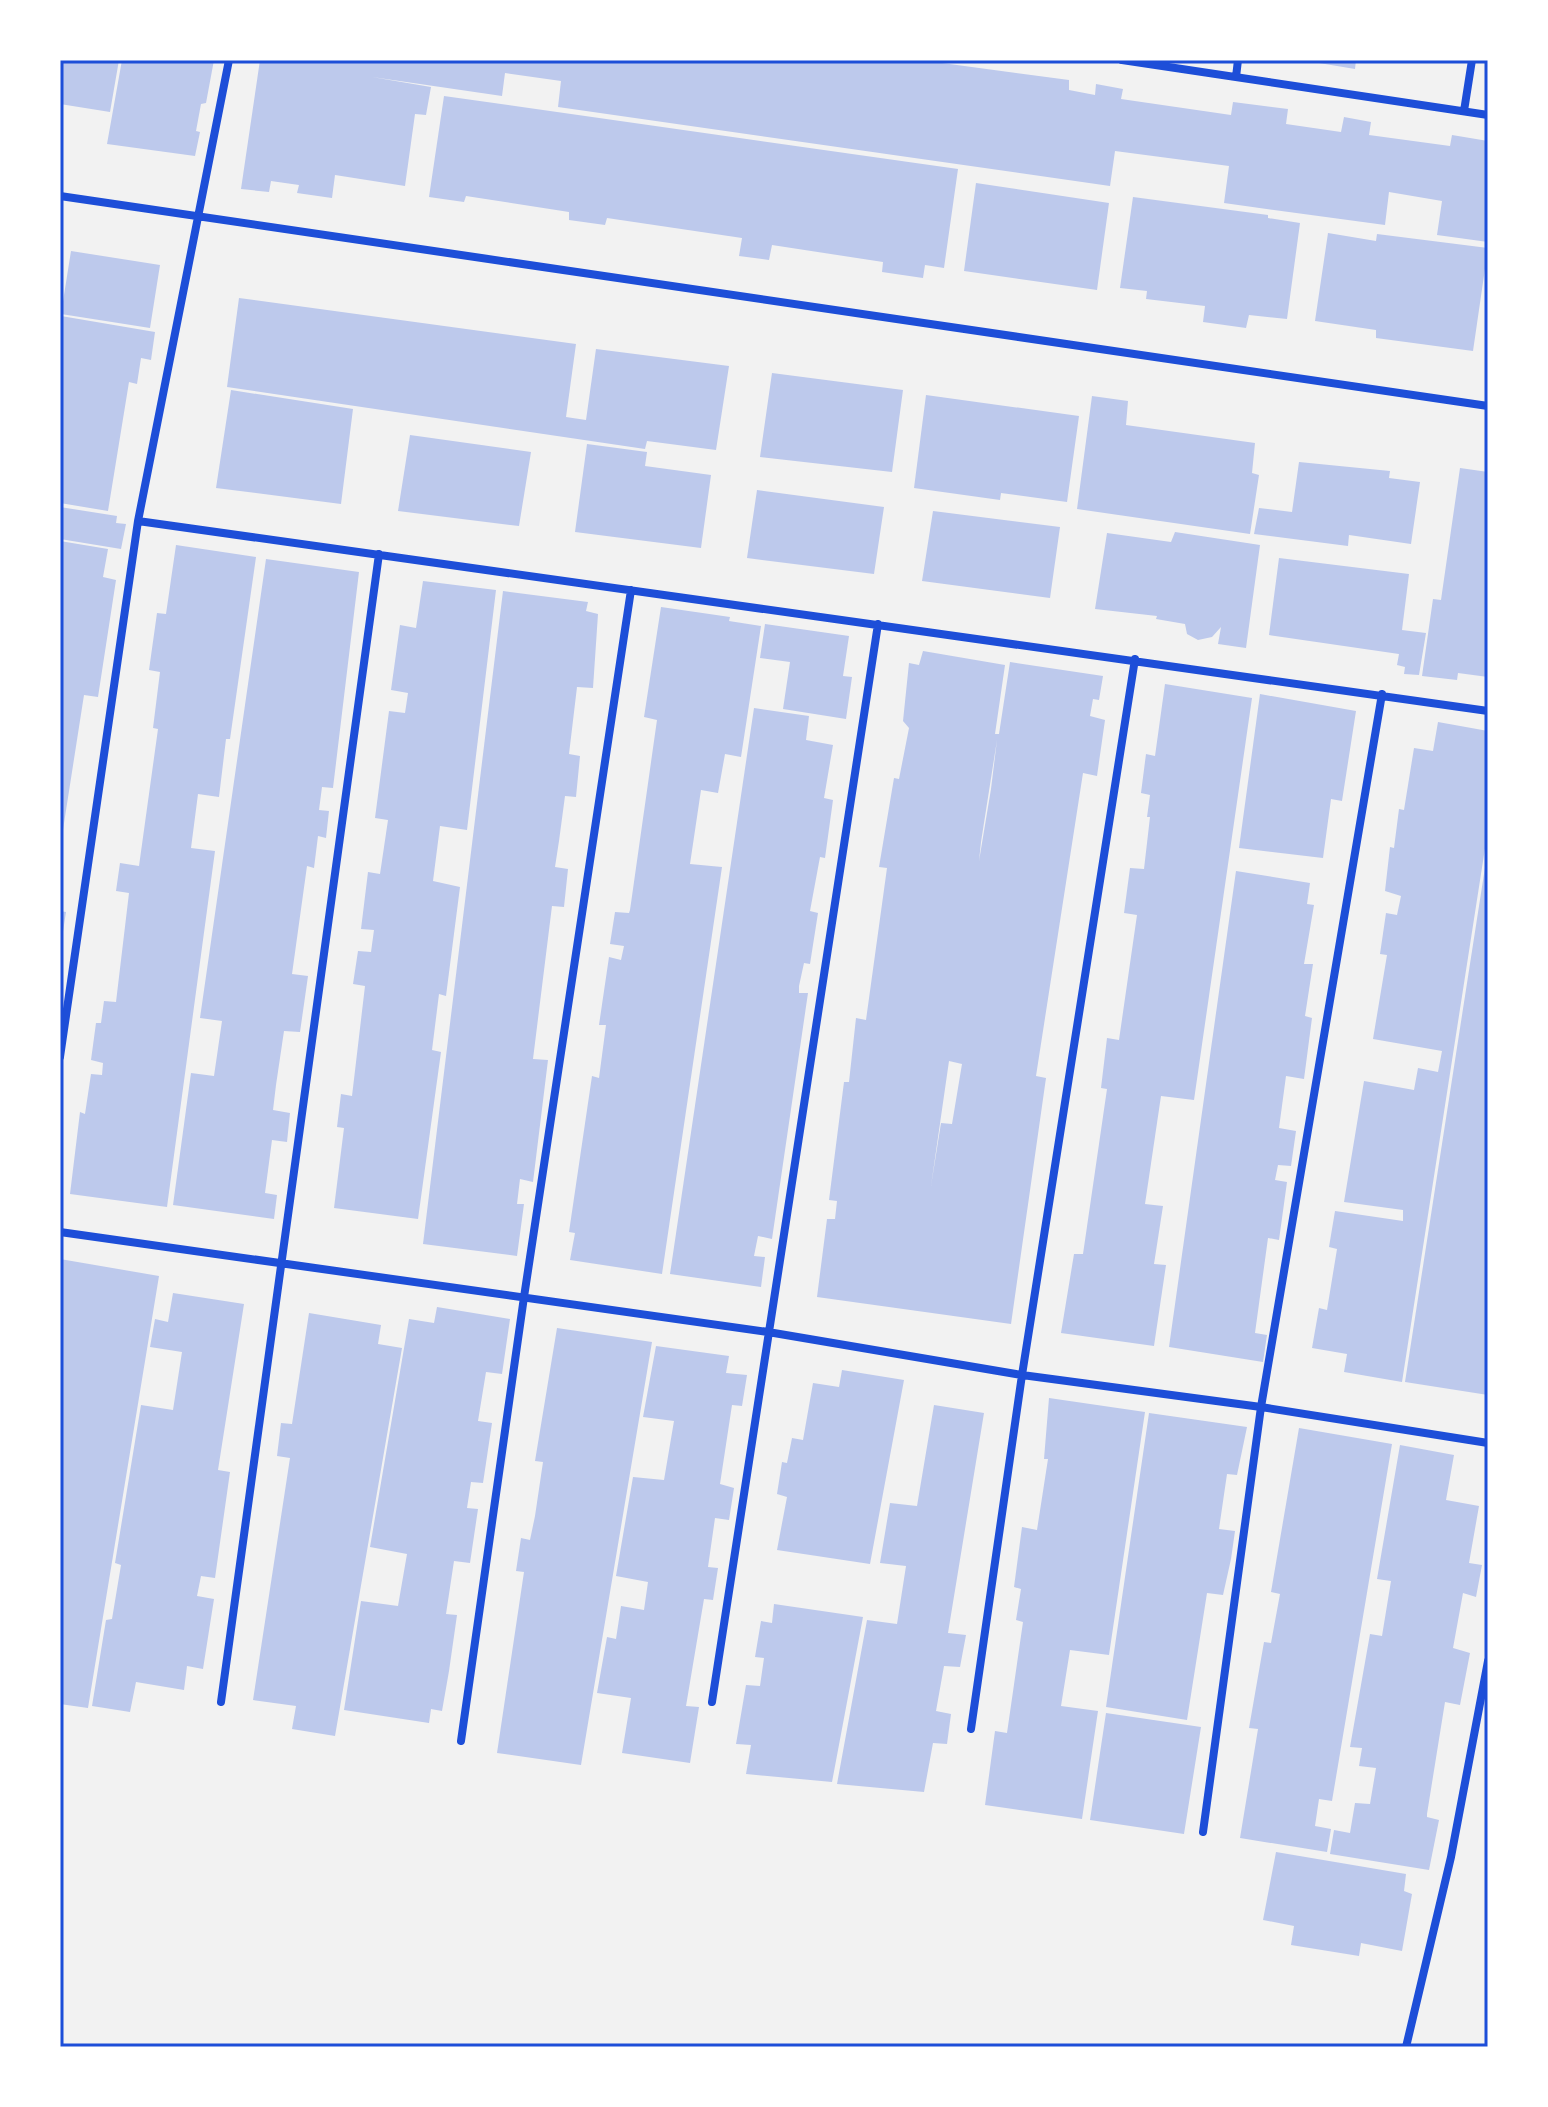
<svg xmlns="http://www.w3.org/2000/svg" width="1548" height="2107" viewBox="0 0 1548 2107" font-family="'DejaVu Sans',sans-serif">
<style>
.building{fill:#bdc9ec;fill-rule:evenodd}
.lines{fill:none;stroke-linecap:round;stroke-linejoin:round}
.minor{stroke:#1d4ed8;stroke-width:8}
.neatline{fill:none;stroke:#1d4ed8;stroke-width:3}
</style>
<rect width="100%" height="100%" fill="#f2f2f2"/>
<!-- building -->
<path class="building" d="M60,60h59l-9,52 -50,-8z
M122,60h92l-8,43 -5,1 -5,27 4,1 -5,24 -88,-12z
M260,60h660l149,20v10l26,5 1,-11 27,5 -2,10 110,16 2,-13 55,7 -2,15 55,8 3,-15 27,5 -2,13 81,11 2,-11 36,6v101l-51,-7 5,-34 -53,-9 -4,33 -111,-15 -50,-7 5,-37 -114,-15 -5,35 -552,-79 3,-26 -56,-8 -3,23 -130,-19 59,10 -5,28 -11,-1 -10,72 -70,-11 -3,23 -35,-5 2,-8 -28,-4 -2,11 -28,-3z
M1301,60h55l-1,9z
M444,96l514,73 -14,99 -19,-3 -2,13 -41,-6 1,-10 -111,-17 -3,15 -30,-4 3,-18 -135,-20 -2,7 -36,-5v-8l-103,-16 -2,6 -35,-5z
M976,183l133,20 -12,87 -133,-19z
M1133,197l135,18v3l32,5 -13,96 -38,-4 -3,13 -43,-6 2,-16 -59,-7 1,-8 -27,-3z
M1328,233l48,8 1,-7 111,14 -15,103 -97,-13v-8l-61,-9z
M71,251l89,14 -10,63 -89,-14z
M239,298l337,46 -10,73 20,3 10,-71 133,17 -13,84 -69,-9 -2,8 -418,-62z
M61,316l94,16 -4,28 -10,-2 -4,26 -8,-2 -21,129 -48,-8z
M772,373l131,17 -11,82 -132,-15z
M231,390l122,19 -12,95 -125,-16z
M926,395l153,21 -12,86 -66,-9 -1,7 -86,-12z
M1092,396l36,5 -2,24 129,18 -3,30 7,2 -9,59 -173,-25z
M410,435l121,17 -12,74 -121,-15z
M587,444l60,8 -2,14 66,9 -10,73 -126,-16z
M1299,462l91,9 -1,7 31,4 -9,62 -62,-9 -1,11 -94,-12 5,-26 33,4z
M1460,468l28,4v205l-30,-4 -1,7 -35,-4 11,-77 8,1z
M757,490l127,17 -10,67 -127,-16z
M60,507l57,9 -1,7 10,1 -5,25 -61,-10z
M933,511l127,16 -10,71 -128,-17z
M1175,532l85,13 -14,103 -28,-4 3,-17 -9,10 -14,3 -11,-6 -2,-10 -29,-5 1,-3 -62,-7 12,-76 64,9z
M60,541l48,8 -5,28 13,3 -18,117 -14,-2 -22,141z
M176,545l80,12 -26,182h-4l-7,58 -21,-3 -7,54 24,3 -48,356 -97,-13 10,-82 5,2 6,-40 11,1 1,-12 -12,-3 5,-37h5l3,-22 12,1 13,-109 -13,-2 4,-28 19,3 19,-137 -5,-1 7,-56 -11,-2 8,-57 9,1z
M1279,558l130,16 -7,56 24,3 -7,42 -15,-1 1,-7 -8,-2 2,-11 -130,-19z
M266,559l93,13 -26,216 -11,-1 -3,23 10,1 -3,27 -8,-2 -4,32 -7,-2 -15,108 16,2 -8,56 -16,-1 -8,54 -3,25 17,3 -3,29 -15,-2 -7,53 12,2 -3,24 -101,-14 18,-132 23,3 8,-55 -22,-3z
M423,581l73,9 -29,240 -27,-4 -7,55 27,6 -14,109 -7,-2 -7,56 9,2 -23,167 -84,-11 10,-80 -7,-1 4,-33 11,2 13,-110 -12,-2 5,-33 13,1 3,-22 -13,-1 7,-57 12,2 8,-54 -13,-2 14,-107 16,2 3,-20 -17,-3 9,-65 16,3z
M503,591l85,11 -2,9 12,3 -5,74 -16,-1 -8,67 11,2 -4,41 -11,-1 -6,45 -4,26 13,2 -4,38 -12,-1 -19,153 15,1 -15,122 -13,-3 -3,25h7l-7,52 -94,-12z
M661,607l69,10 -1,4 32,5 -20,131 -16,-3 -7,39 -17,-3 -11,74 32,3 -60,407 -92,-14 5,-27 -6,-1 23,-156 7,2 7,-53h-7l10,-68 12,3 3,-14 -14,-2 5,-32 14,1 1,-3 27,-190 -13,-3z
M765,624l84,12 -6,40 9,1 -6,42 -63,-10 7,-47 -30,-4z
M923,651l82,14 -10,69h4l11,-72 93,14 -4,24 -6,-1 -3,17 15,4 -8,56 -14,-3 -47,303 10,2 -35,246 -194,-27 10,-78h8l2,-18 -8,-1 15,-118h5l7,-64 10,2 21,-152 -8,-1 15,-89 5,1 10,-51 -6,-7 6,-58 10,2zM997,740l-6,49 -12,72 2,-19zM949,1061l13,3 -10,60 -11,-1 -10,63z
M1165,684l87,14 -58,402 -33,-4 -16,108 18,2 -9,58 12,1 -12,81 -93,-13 13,-79h9l24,-165 -6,-1 6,-50 12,2 18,-125 -13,-2 6,-45 14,1 6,-52h-3l3,-22 -9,-2 5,-39 9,2z
M1260,694l96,17 -14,90 -11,-2 -8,59 -84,-10z
M754,708l55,8 -3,24 27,5 -9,53 9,2 -8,58 -5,-1 -10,54 8,2 -8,51 -6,-1 -5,23v7h9l-36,246 -14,-3 -4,20 11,1 -4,30 -91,-13z
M1438,722l50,9v98l-86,553 -58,-10 3,-18 -35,-6 7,-40 8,2 10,-61 -8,-2 6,-36 68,10v-11l-59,-8 20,-121 50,9 4,-22 20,4 4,-21 -69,-12 14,-84 -7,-1 6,-41 11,2 4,-19 -16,-5 5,-44 4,1 5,-39 5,1 10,-62 19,3z
M1486,861h2v534l-83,-13z
M1236,871l74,12 -3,21 7,1 -10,59h9l-8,52 7,2 -8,61 -18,-3 -7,52 17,3 -5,35 -13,-1 -3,15 12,2 -8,58 -11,-2 -13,95 12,2 -4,27 -94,-15z
M60,911l6,1 -4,26h-2z
M60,1259l99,17 -71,432 -28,-4z
M173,1293l71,11 -26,166 12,2 -15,106 -14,-2 -4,20 17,3 -11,70 -16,-3 -3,24 -48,-8 -6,30 -38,-6 14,-86 6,-1 9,-54 -6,-2 26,-158 32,5 9,-58 -32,-5 5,-28 13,3z
M437,1307l73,12 -8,55 -16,-2 -8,49 14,2 -9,60 -12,-1 -4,26 11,1 -8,54 -16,-2 -8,53 11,1 -8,56 -7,40 -11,-2 -2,14 -85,-13 17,-109 37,5 9,-52 -37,-7 39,-228 25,4z
M309,1313l72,12 -3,19 24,4 -67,388 -43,-7 4,-23 -43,-6 37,-242 -13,-2 4,-33 11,1z
M557,1328l95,14 -71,423 -84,-12 27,-181 -8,-1 5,-33 9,2 5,-24 8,-54 -8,-1z
M656,1346l73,10 -3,17 21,2 -5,31 -10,-1 -12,79 14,4 -5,32 -14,-2 -7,49 10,1 -5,32 -9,-1 -18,107 13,1 -9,56 -68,-10 9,-55 -34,-5 10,-56 9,2 5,-33 23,4 4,-28 -32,-6 17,-99 31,3 10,-59 -31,-4z
M842,1370l62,10 -34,184 -93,-14 10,-53 -10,-3 5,-32 5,1 5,-25 11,2 10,-57 26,4z
M1049,1398l96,14 -36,243 -39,-5 -9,56 37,5 -16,108 -97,-14 10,-74 12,2 16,-111 -7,-2 5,-31 -7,-2 8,-60 15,3 11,-71h-4z
M934,1405l50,8 -36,220 18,2 -6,32 -16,-1 -8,45 15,3 -4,30 -14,-1 -9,49 -87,-8 30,-164 30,4 9,-58 -26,-3 10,-60 27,3z
M1149,1413l98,14 -10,48 -10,-1 -8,55 16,2 -4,28 -8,36 -16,-2 -20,127 -81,-13z
M1299,1428l93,16 -60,357 -13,-2 -4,27 16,3 -4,23 -87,-14 18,-109 -9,-1 15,-86 7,1 9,-49 -9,-2z
M1400,1445l54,10 -8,45 33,6 -10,57 13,2 -6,32 -13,-4 -10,55 17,5 -10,52 -15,-3 -18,112v3l12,3 -10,50 -99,-16 4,-24 16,3 5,-30 15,1 6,-36 -17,-2 3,-18 -12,-1 20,-113 12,2 9,-55 -14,-2z
M774,1604l89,13 -31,165 -86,-8 5,-29 -15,-1 10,-59 14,1 4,-28 -9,-1 6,-36 11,2z
M1106,1713l95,14 -17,107 -94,-14z
M1276,1852l130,22 -2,17 8,3 -10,57 -41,-8 -2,13 -68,-11 3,-19 -31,-6z"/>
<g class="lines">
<!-- minor -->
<path class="minor" d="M1122,60l366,55
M1236,77l2,-17
M1464,111l8,-51
M60,196l1428,210
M138,521l1350,190
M60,1057l78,-536 91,-461
M60,1232l708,100 254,43 239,32 227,36
M221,1702l158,-1148
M712,1702l166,-1078
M971,1729l51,-354 113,-716
M461,1741l63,-444 107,-707
M1203,1832l58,-425 121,-713
M1406,2047l45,-190 37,-196"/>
</g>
<!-- border -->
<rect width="1548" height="2107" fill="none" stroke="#ffffff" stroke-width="124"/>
<rect x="62" y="62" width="1424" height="1983" class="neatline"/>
</svg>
